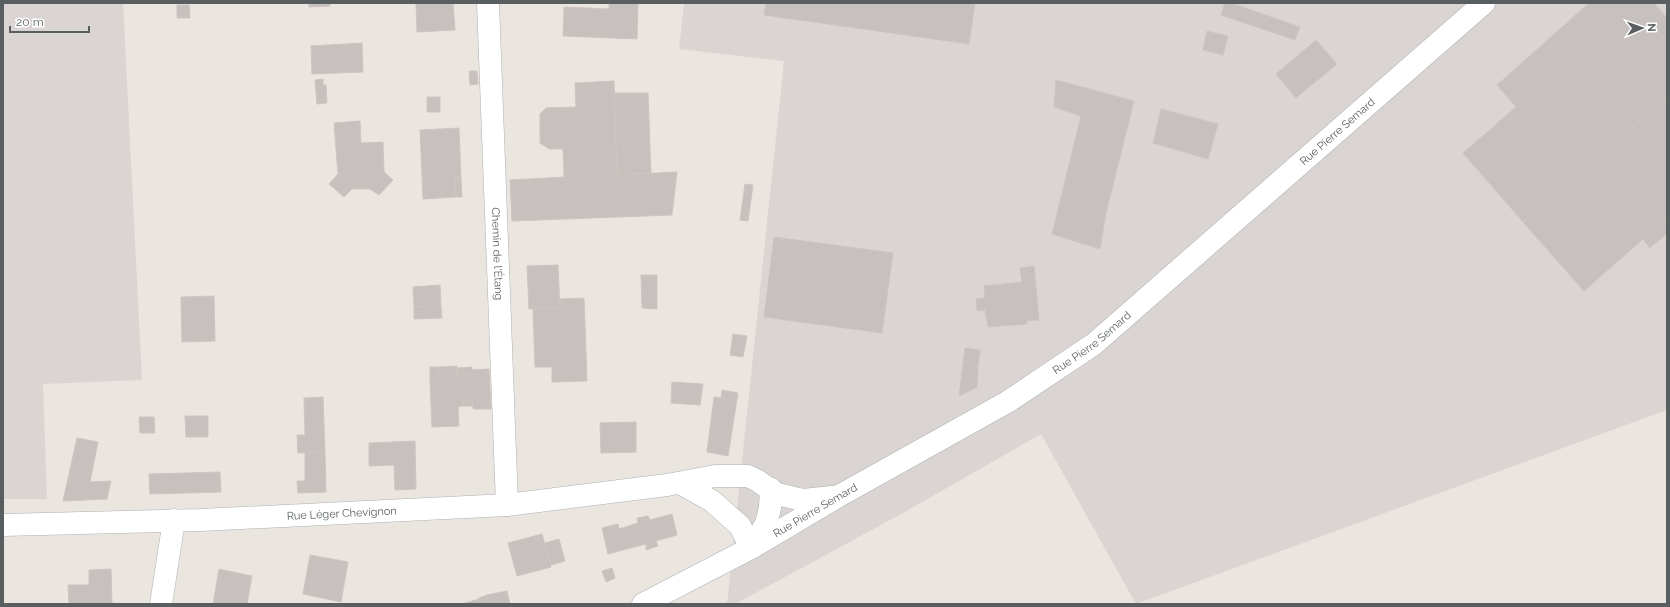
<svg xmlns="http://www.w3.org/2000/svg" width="1670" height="607" viewBox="0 0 1670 607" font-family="Raleway,sans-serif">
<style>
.industrial{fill:#dad5d3}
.building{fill:#c6c0be;stroke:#cfc5bf}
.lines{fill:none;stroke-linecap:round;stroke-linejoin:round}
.minor-casing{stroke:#acb1b2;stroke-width:23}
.minor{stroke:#fff;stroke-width:22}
.labels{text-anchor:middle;stroke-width:3;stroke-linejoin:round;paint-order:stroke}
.street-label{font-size:11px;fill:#595f60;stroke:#fff}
</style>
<rect width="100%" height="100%" fill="#ebe5e0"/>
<!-- industrial -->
<path class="industrial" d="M3,3h120l19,377 -99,4 4,115h-44z
M684,3h983v407l-531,194 -95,-170 -138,79 -168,91h-8l57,-543 -105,-12z"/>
<!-- building -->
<path class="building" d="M309,3h21v3l-21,1z
M416,3h37l2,27 -38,2z
M609,3h29l-1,36 -74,-3 1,-29 45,2z
M766,3h209l-6,41 -205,-29z
M1225,3h6l69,24 -5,13 -74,-25z
M1589,3h65l13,15v79l-144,125 -60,-69 53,-46 -19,-22z
M177,5h12l1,13h-13z
M1207,31l21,5 -5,19 -20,-5z
M1316,40l21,24 -41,34 -20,-24z
M362,43l1,29 -51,2 -1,-28z
M469,71h8l1,13 -8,1z
M323,79v6h3l1,18 -10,1 -2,-24z
M1056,80l78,21 -28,112 -6,36 -48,-15 29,-118 -27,-9z
M614,81l3,94 60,-3 -5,43 -160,6 -2,-41 54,-3 -1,-28h-14l-9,-6v-29l6,-6 30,-1 -1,-24z
M614,93h34l3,80 -34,2z
M427,97h13v15h-13z
M1667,97v121l-83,73 -61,-69z
M1161,109l57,15 -10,35 -55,-16z
M360,121l1,22 22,-1 1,30 9,8 -14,15 -9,-6h-18l-8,8 -15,-13 9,-10 -4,-51z
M459,128l2,51h-6l1,18 -33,2 -3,-69z
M455,179h6l1,18h-6z
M745,184l8,1 -5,36 -8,-1z
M1667,218v15l-17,15 -7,-9z
M774,237l119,16 -11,80 -118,-16z
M558,265l2,43 -31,1 -2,-43z
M1034,266l5,54 -13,1 1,3 -39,3 -3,-17 -8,1 -1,-12 9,-1 -1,-12 38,-4 -2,-14z
M641,275h16v34l-15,-1z
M440,285l1,21 -27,1 -1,-20z
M214,296l1,45 -33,1 -1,-45z
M584,298l3,83 -35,1v-15h-17l-2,-58 27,-1v-9z
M441,306l1,12 -28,1v-12z
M733,334l14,2 -4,21 -13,-2z
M965,348l15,2 -2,16 -15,-2z
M963,364l15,2 -1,21 -18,9z
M457,366v10l15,-1v-5l17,-1 2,40h-18v-8h-10v5l-5,1 1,19 -27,1 -2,-46 8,-1v-13z
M430,367h8v13l-8,1z
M472,367v8l-15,1v-8z
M672,382l31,2 -3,21 -29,-2z
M722,390l16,3 -10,63 -21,-4 7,-55 7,1z
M323,397l2,55 -27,1 -1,-18h8l-1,-37z
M463,401h10v5h-10z
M185,416h23v21h-22z
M139,417h15l1,16h-15z
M636,422v30l-35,1 -1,-30z
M77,438l21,4 -8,40 21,-1 -4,18 -44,2z
M415,441l1,48 -21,1 -1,-25 -25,1v-23z
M325,452l1,40 -28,1 -1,-12h8v-28z
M220,472l1,20 -71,2 -1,-20z
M672,514l5,21 -21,6 2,5 -12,4v-6l-38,10 -6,-26 16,-4 1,5 19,-6 -1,-5 11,-2 2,4z
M542,534l9,33 -34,9 -9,-33z
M559,539l6,22 -14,4 -6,-22z
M310,555l38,7 -7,40 -38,-8z
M612,568l3,10 -9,4 -4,-11z
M111,569l1,35h-43l-1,-19h21v-15z
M219,569l33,7 -5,28h-34z
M507,591l3,13h-21l-2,-9z
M487,595l2,9h-8l-2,-6z
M479,599l2,5h-19z"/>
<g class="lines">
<!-- minor casing -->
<g class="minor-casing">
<g id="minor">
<path id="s1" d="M488,3l19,502"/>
<path d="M680,483l32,18 28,25 11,22"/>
<path id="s2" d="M3,525l198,-5 306,-15 160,-20 48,-9h33l10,5 19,13 26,6 29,-3"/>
<path d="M753,545l13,-21 4,-16 1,-19"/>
<path d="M161,604l13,-84"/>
<path id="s3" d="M643,604l108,-56 86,-51 172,-96 85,-57 390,-341"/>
</g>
</g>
<!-- minor -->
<use href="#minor" class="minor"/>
</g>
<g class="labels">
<!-- street labels -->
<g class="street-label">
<text dy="4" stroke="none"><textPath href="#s3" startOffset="844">Rue Pierre Semard</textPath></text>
<text dy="4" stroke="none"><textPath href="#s1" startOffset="251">Chemin de l'Étang</textPath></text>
<text dy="4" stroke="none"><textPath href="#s3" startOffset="520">Rue Pierre Semard</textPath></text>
<text dy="4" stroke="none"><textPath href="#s3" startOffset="196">Rue Pierre Semard</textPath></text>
<text dy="4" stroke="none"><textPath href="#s2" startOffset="339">Rue Léger Chevignon</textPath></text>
</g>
</g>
<!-- border -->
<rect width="1670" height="607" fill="none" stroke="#595f60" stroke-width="8"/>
<!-- north arrow -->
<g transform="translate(1642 28) rotate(88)" stroke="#ffffff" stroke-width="3" paint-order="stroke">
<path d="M0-3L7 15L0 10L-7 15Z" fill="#595f60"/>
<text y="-6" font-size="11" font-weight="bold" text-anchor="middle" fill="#595f60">N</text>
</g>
<!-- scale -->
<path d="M10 26v6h79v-6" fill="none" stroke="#595f60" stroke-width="2"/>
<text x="16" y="26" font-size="12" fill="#595f60" stroke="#ffffff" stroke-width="3" paint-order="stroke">20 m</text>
</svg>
